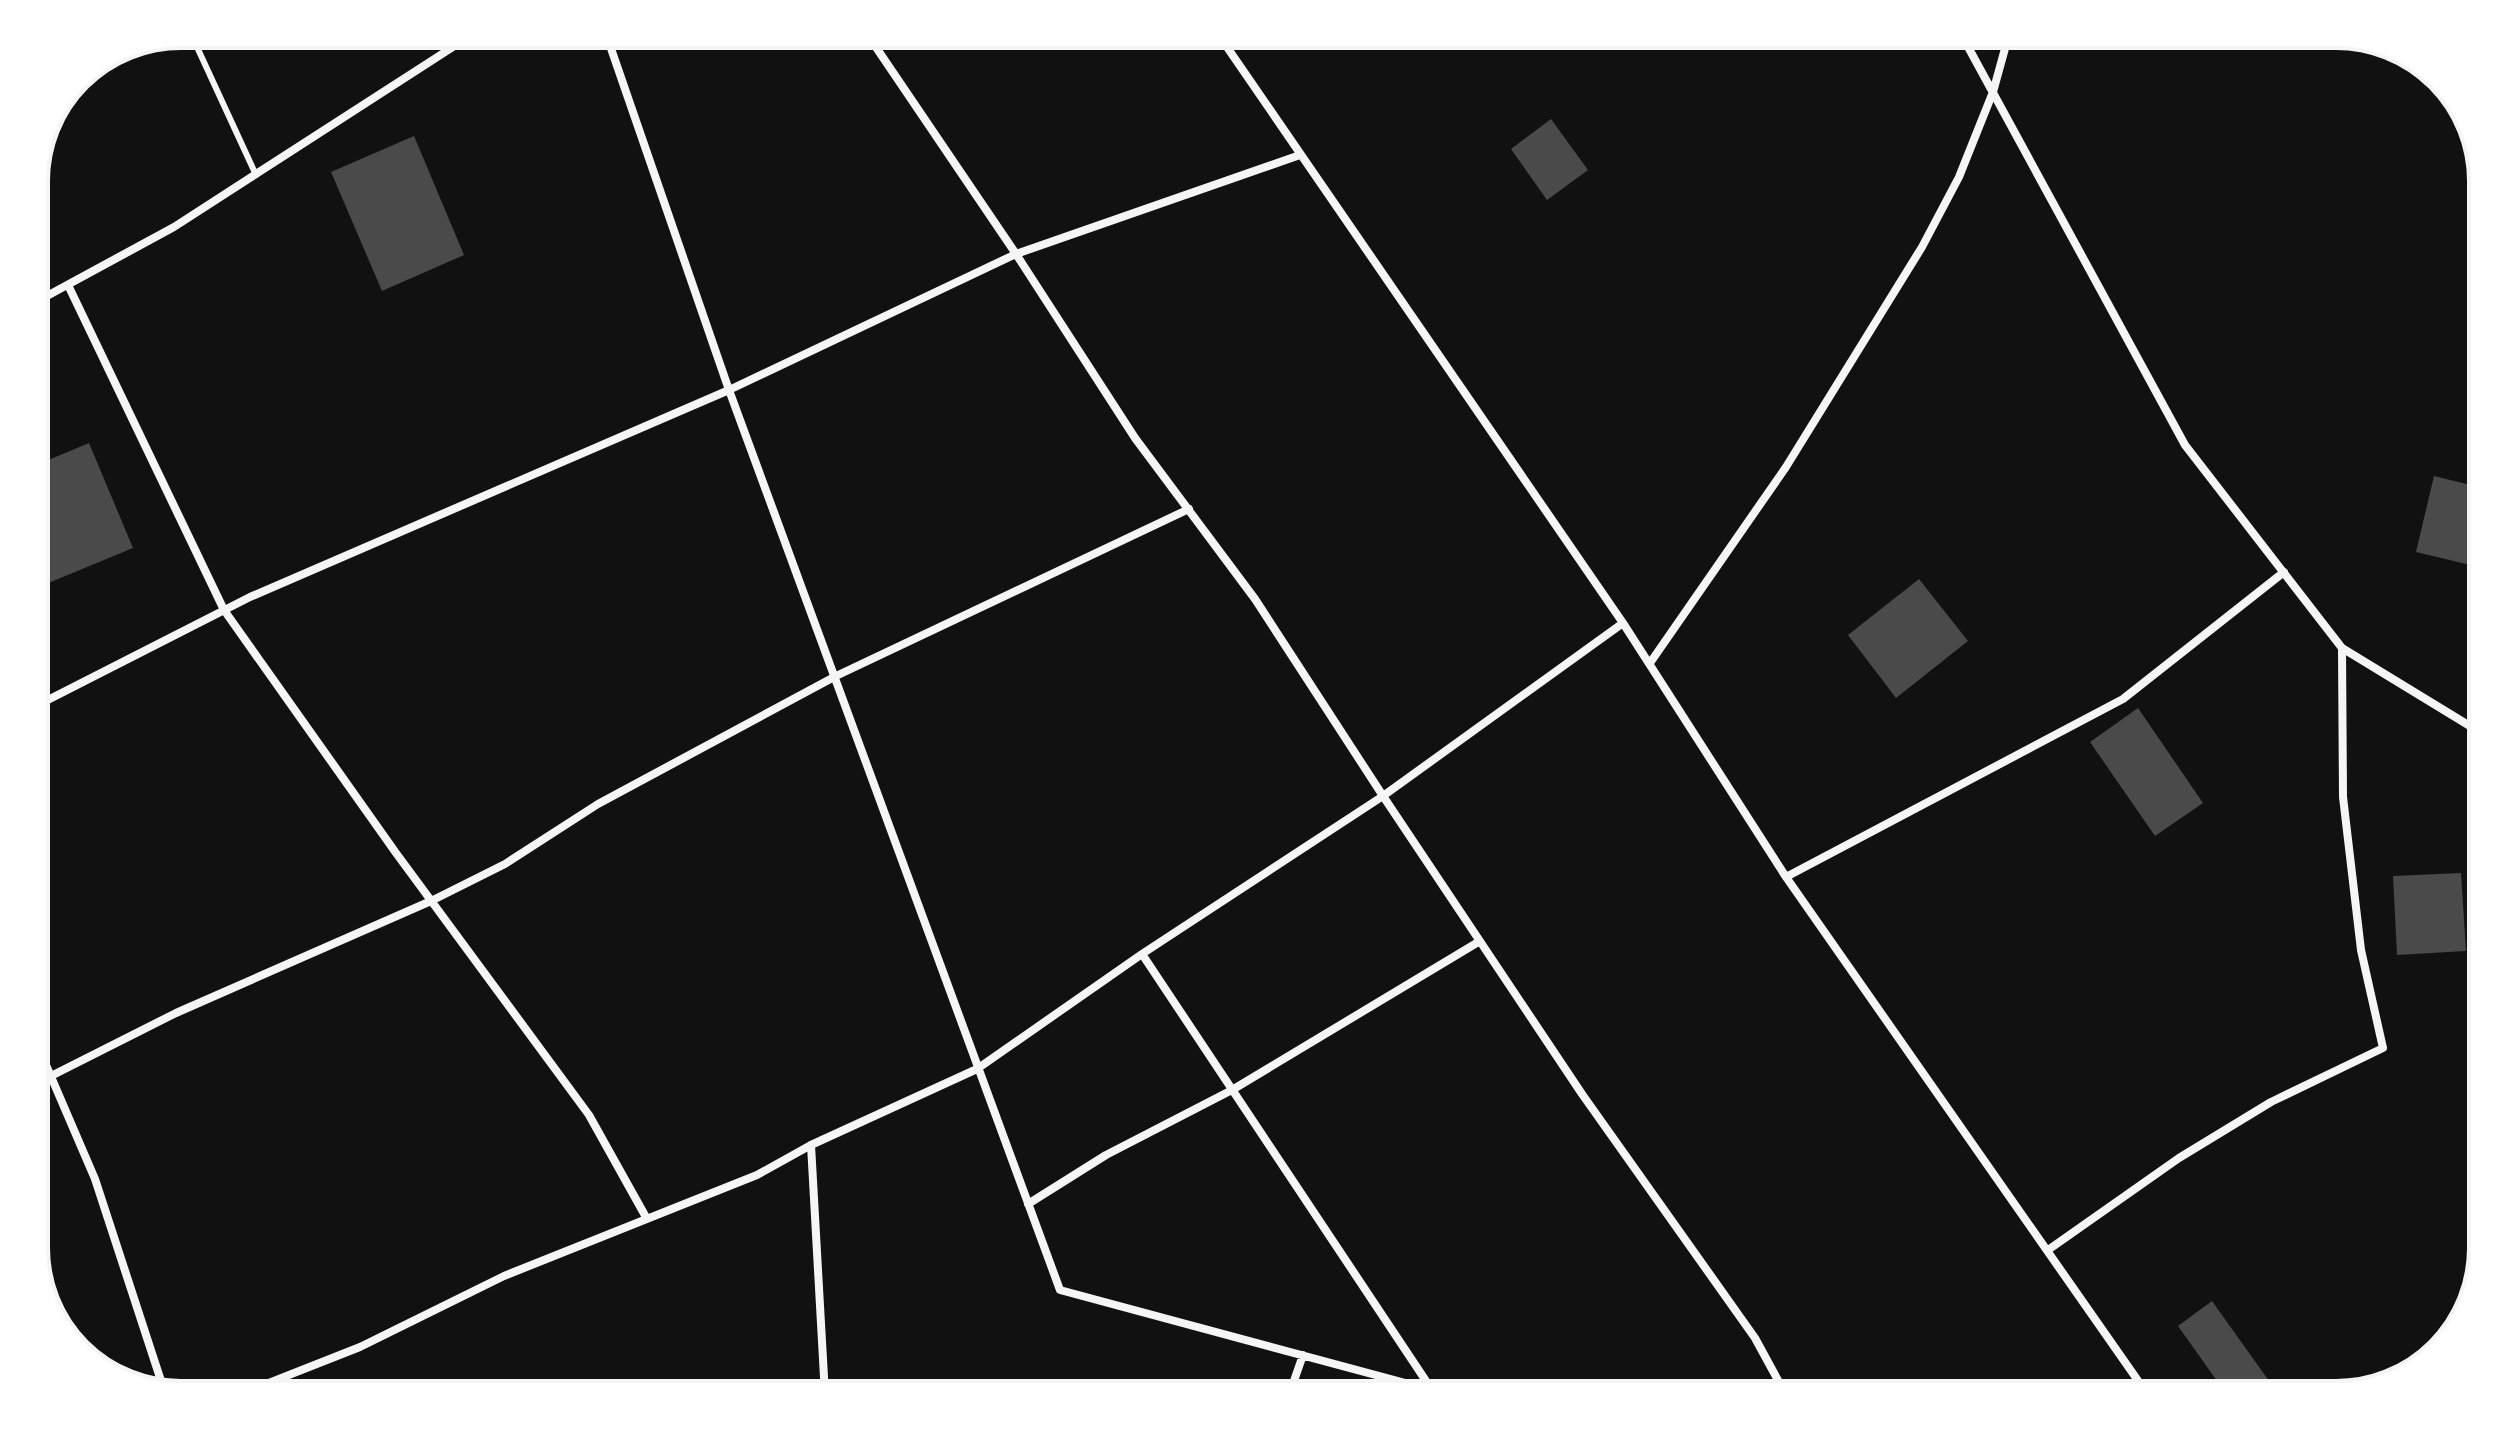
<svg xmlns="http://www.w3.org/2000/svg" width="2517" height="1429" viewBox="0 0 2517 1429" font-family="Rubik,sans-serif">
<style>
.building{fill:#4a4a4a}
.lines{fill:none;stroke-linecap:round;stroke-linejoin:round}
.service{stroke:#f5f5f5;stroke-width:6}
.minor{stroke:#f5f5f5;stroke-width:8}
.rim{fill:none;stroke:#f5f5f5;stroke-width:4}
</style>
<rect width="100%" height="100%" fill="#111"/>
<!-- building -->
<path class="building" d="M1551,119l37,51 -41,30 -36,-51z
M414,136l50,119 -82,36 -51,-119z
M89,443l44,105 -99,41v-123z
M2434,476l49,12v80l-67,-16z
M1919,579l49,62 -72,57 -48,-63z
M2138,708l65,95 -48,33 -65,-94z
M2461,873l5,78 -69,4 -4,-79z
M2212,1301l67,94h-52l-49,-69z"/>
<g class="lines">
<!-- service -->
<path class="service" d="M191,34l65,141"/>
<!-- minor -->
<path class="minor" d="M606,34l123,356 331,900 390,105
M867,34l149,220 119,184 120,161 128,197 199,298 173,244 31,57
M1218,34l405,589 163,254 362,518
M1961,34l224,411 157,203 141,86
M68,285l156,325 172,243 193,262 58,104
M34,303l140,-76 299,-193
M1650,663l136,-196 136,-220 37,-70 34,-85 16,-58
M34,707l216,-110 479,-207 287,-136 284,-99
M1786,877l337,-178 161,-127
M1142,954l290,436
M34,1037l61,142 69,211
M51,1076l125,-63 255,-112 74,-37 93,-60 238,-128 353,-167
M811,1145l14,250
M1028,1204l78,-49 126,-65 248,-149
M2048,1250l131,-92 92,-56 112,-54 -22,-98 -18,-153 -1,-149
M238,1395l122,-48 144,-71 253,-101 54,-30 166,-76 165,-115 241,-158 240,-173
M1289,1395l14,-40"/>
</g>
<!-- crop -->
<path d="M0 0H2517V1429H0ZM181 48H2336A133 133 0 0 1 2469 181V1248A133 133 0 0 1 2336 1381H181A133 133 0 0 1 48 1248V181A133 133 0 0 1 181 48Z" fill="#fff" fill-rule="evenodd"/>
<path class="rim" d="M181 48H2336A133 133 0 0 1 2469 181V1248A133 133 0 0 1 2336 1381H181A133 133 0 0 1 48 1248V181A133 133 0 0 1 181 48Z"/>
</svg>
